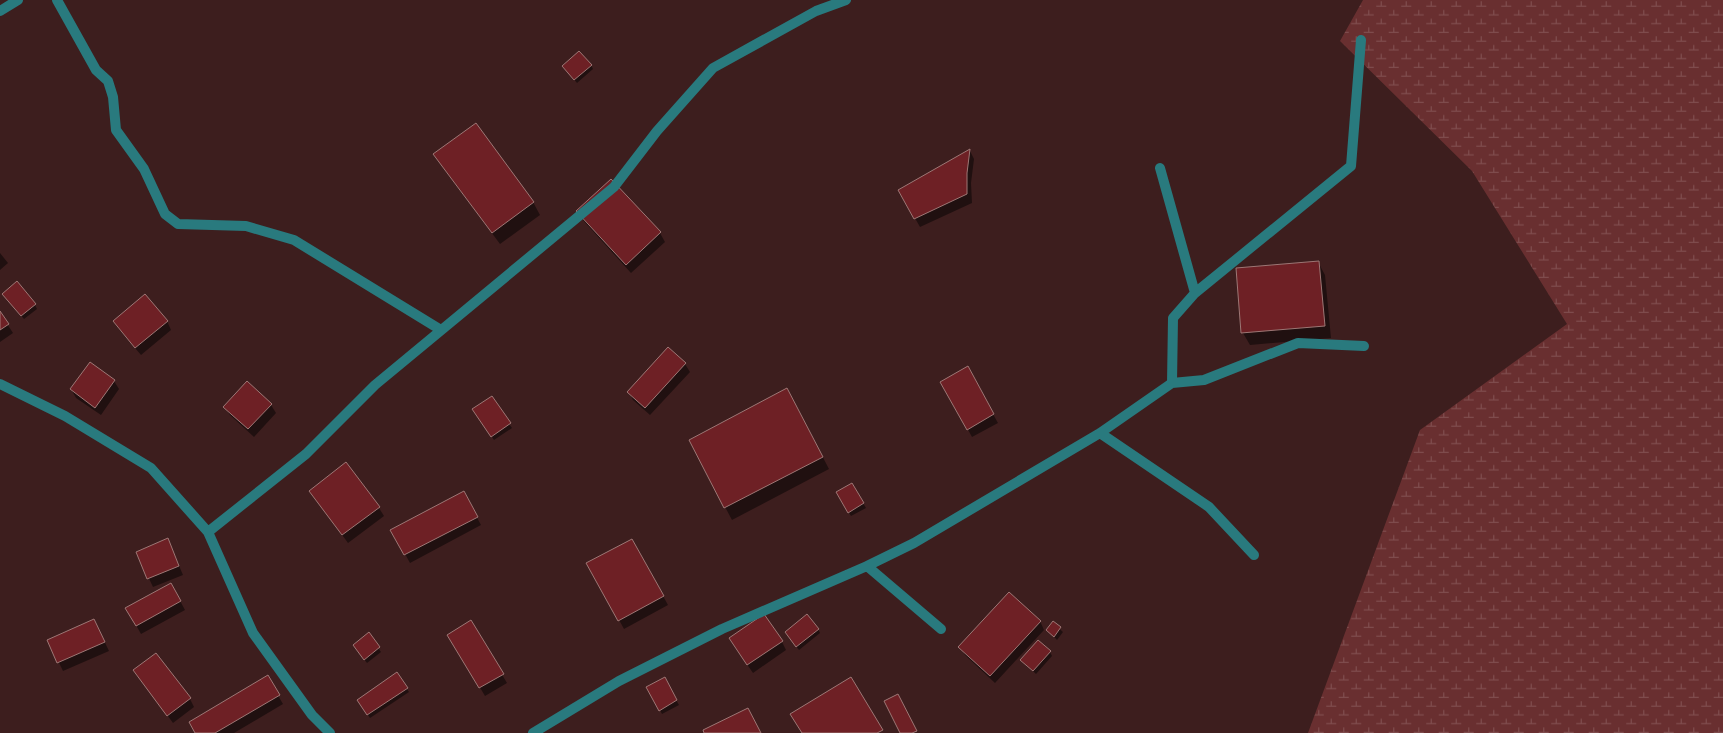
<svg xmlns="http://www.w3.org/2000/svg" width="1723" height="733" viewBox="0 0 1723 733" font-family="'Source Sans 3',sans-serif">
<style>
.wetland{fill:url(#wetland-marsh)}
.shadow{fill:#0007}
.building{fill:#6e2025;stroke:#9d7775}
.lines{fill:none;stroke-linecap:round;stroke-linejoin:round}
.street{stroke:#297a7e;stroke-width:10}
</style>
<defs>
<pattern id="wetland-marsh" width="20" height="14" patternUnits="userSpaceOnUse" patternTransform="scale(1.25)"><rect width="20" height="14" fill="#692f30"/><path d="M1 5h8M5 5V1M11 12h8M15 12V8" fill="none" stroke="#7f4c4d"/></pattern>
</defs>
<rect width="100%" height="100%" fill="#3d1e1e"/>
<!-- wetland -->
<path class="wetland" d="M1363,0h360v733h-415l112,-303 147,-106 -95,-153 -132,-130z"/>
<!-- shadow -->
<path class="shadow" d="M591,65l2,4 -16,14 -14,-17z
M970,151l4,8 -3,24 1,20 -52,24 -21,-37z
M435,154l98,48 7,13 -40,29 -58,-78z
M611,180l49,53 5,9 -34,31 -49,-54z
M0,253l8,10 -8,7z
M1318,262l7,13 6,63 -81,7 -7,-12z
M6,298l29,7 2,4 -13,10z
M0,313l13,20 -13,9z
M114,321h53l4,9 -30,25 -22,-26z
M685,364l5,8 -40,43 -17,-15 -4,-8z
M967,368l31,55 -26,14 -30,-55z
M114,381l5,8 -18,26 -25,-17 -5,-9z
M794,402l35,67 -97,51 -42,-79z
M271,405l5,8 -22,24 -24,-22 -5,-8z
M476,413l33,11 3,4 -18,12z
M851,484l15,24 -15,8 -14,-23z
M310,491l69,17 5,8 -36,27z
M468,501l13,24 -71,38 -18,-33z
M168,540l15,35 -30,12 -16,-34z
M632,540l36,65 -44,24 -36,-66z
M171,584l14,26 -44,24 -14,-25z
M94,620l15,31 -46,20 -15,-31z
M1040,621l4,9 -49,53 -30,-28 -5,-8z
M471,622l36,61 -22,13 -36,-61z
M1053,623l10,9 -6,8 -9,-10z
M818,629l2,4 -21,17 -11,-14z
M369,634l12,18 -14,11 -11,-14z
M782,642l4,8 -33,23 -18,-26z
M1050,652l2,4 -16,18 -14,-14z
M397,674l12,18 -39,26 -12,-18z
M267,677l16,27 -49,29h-37z
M140,678l50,21 4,8 -21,16z
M664,679l15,26 -17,9 -14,-27z"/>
<!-- building -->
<path class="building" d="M579,51l13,14 -18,15 -12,-14z
M476,123l58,79 -42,31 -59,-79z
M970,149l-3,24v21l-53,25 -16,-29z
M611,179l50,53 -35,33 -50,-54z
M1319,261l6,65 -84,7 -5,-65z
M17,281l19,23 -15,12 -19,-22z
M145,294l23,27 -33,27 -22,-27z
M0,311l9,13 -9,6z
M668,347l18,16 -41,45 -18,-16z
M90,362l25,18 -20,28 -25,-19z
M968,366l26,48 -27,16 -27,-48z
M247,381l25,23 -24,25 -25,-22z
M787,388l36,69 -99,51 -35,-68z
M492,396l19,27 -20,14 -19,-28z
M346,462l34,45 -38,28 -33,-44z
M852,483l12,20 -16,10 -12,-21z
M464,491l14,26 -74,38 -14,-25z
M168,538l11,28 -32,13 -11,-27z
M632,539l32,57 -46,25 -32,-58z
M171,583l10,18 -45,25 -11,-18z
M1009,592l32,29 -51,55 -32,-29z
M764,614l19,27 -36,24 -18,-27z
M807,614l12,15 -23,18 -11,-15z
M94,619l11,23 -48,21 -10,-23z
M471,620l33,54 -25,14 -32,-53z
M1053,621l8,6 -7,10 -8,-7z
M369,632l11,15 -16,13 -11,-15z
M1038,640l13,11 -18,20 -13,-11z
M156,653l35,45 -24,18 -34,-46z
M397,672l11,16 -41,27 -10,-15z
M268,675l12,20 -65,38h-20l-6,-11z
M665,677l12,23 -18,11 -13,-24z
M851,677l32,53 -6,3h-75l-12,-19z
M898,694l19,37 -5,2h-12l-16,-32z
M748,708l13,25h-57l-1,-3z"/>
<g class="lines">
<!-- street -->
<path class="street" d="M57,0l39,70 12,11 5,16 3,33 28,39 21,45 13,10 68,2 48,14 147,90
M0,11l18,-11
M1195,293l156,-127 10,-126
M1172,383l32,-3 94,-37 66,3
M0,384l65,32 86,52 57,64 45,101 59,82 18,18
M1100,433l109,74 45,48
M208,532l98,-78 69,-69 239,-198 43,-56 56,-63 103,-57 30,-11
M867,566l74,63
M533,733l86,-52 103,-52 145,-63 47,-23 186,-110 72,-50 1,-65 22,-25 -35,-125"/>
</g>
</svg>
